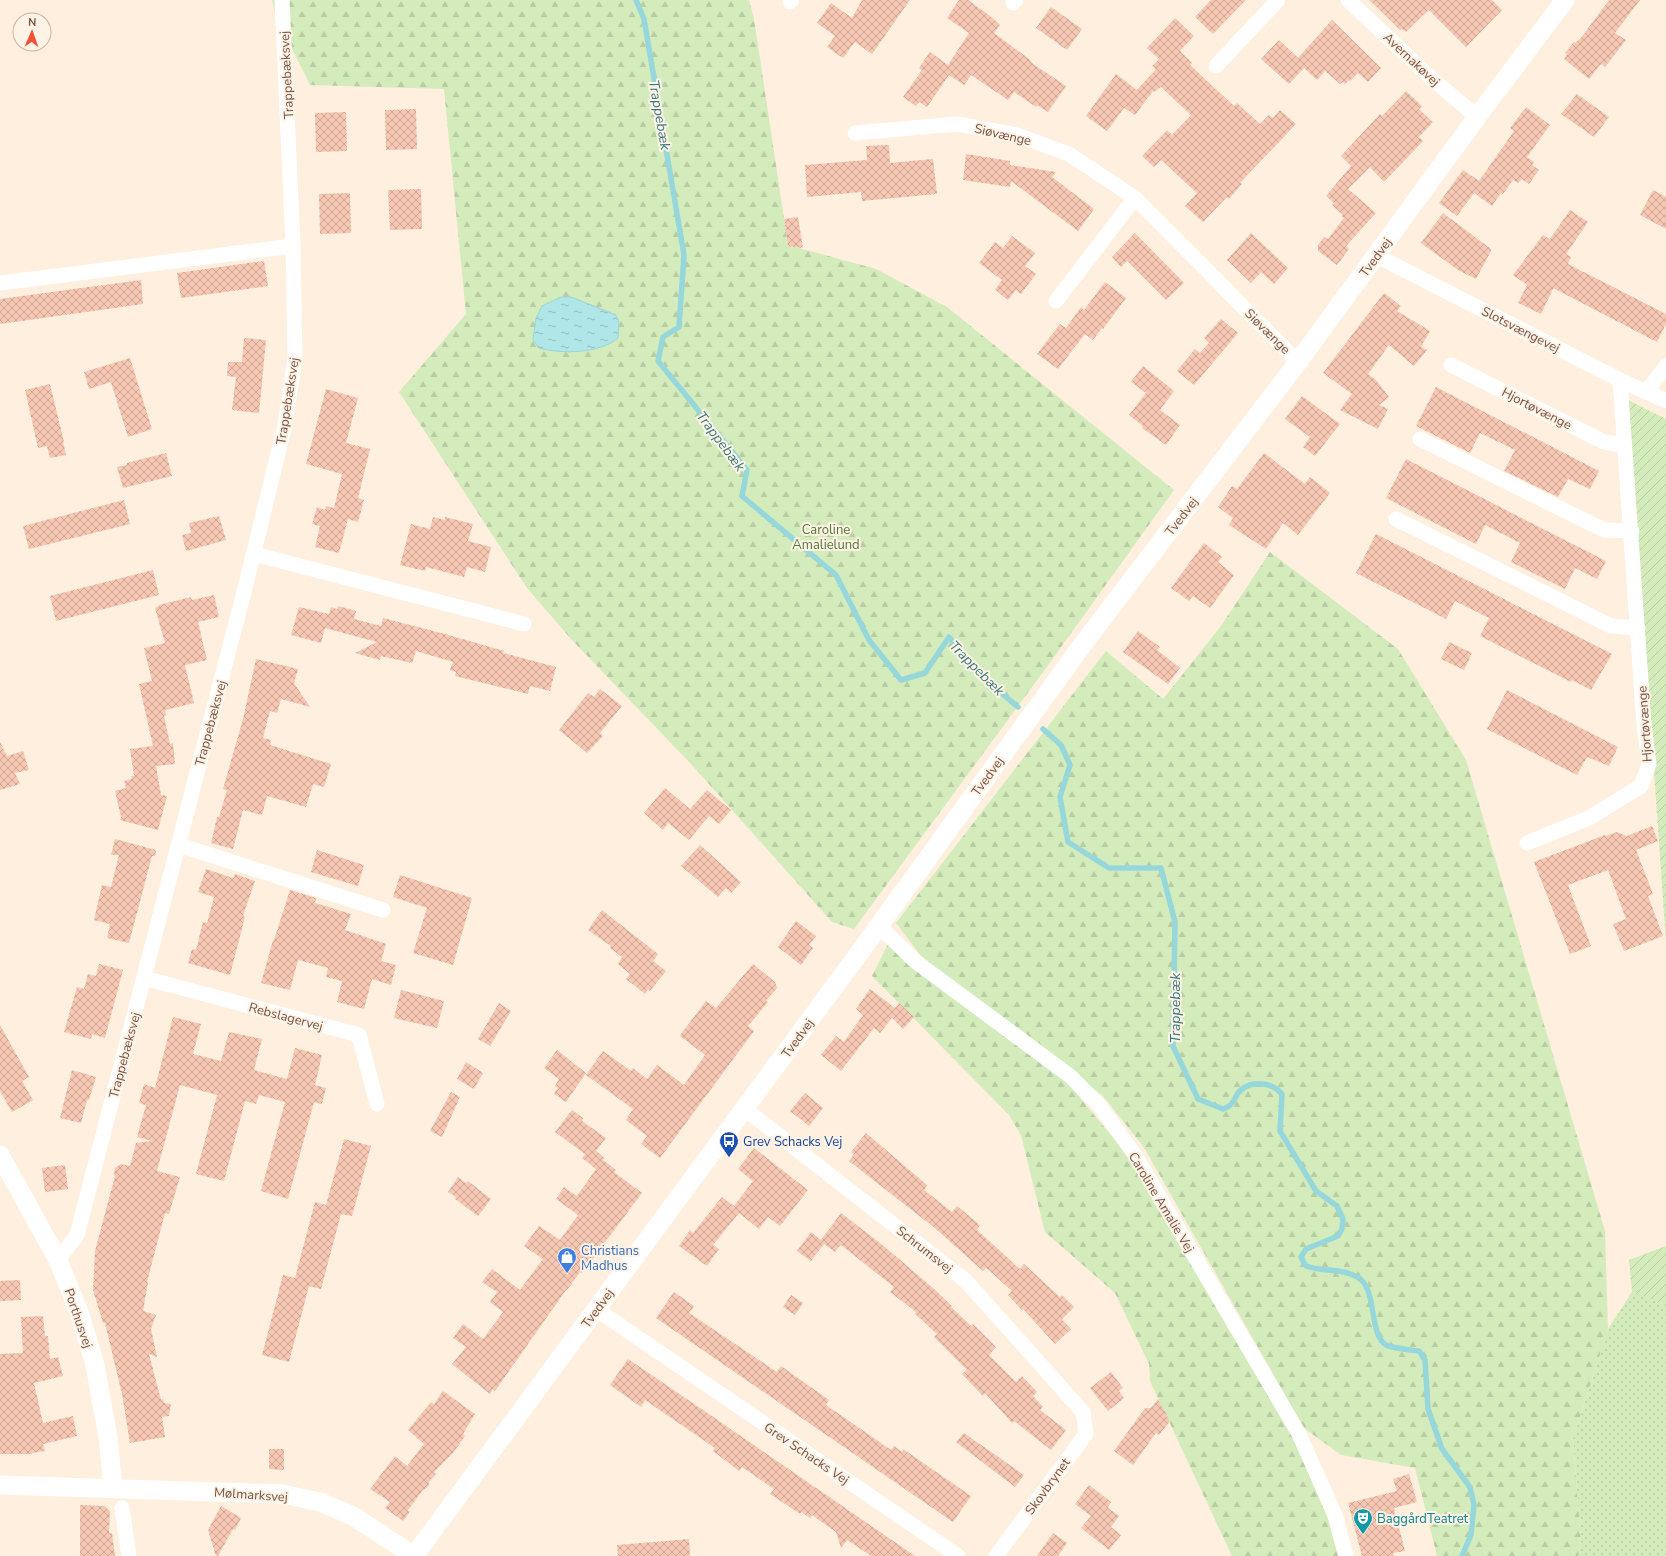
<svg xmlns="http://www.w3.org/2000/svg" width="1666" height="1556" font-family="'Nunito Sans',sans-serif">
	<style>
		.grass { fill: url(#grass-dots) }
		.forest { fill: url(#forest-firs) }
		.garden { fill: url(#garden-furrows) }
		.water { fill: url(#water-ripples); stroke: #96d7db }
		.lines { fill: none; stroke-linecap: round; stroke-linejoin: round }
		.stream { stroke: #96d7db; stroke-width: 5.5 }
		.building { fill: url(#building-cross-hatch) }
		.minor { stroke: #fff; stroke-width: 15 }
		.tertiary { stroke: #fff; stroke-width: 19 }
		.labels { text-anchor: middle; stroke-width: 4; stroke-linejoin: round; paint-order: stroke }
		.street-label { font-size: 13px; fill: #765144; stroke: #fff3e6 }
		.park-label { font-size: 13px; fill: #517739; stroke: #fff3e6 }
		.transit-label { font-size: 13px; fill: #164399; stroke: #fff3e6; text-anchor: start }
		.shop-label { font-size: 13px; fill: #366cbe; stroke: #fff3e6; text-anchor: start }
		.culture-label { font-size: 13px; fill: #0d838f; stroke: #fff3e6; text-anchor: start }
		.water-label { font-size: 14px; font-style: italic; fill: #37787d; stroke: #fff3e6 }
	</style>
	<defs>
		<pattern id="grass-dots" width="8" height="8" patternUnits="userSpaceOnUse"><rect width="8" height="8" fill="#d4ecbc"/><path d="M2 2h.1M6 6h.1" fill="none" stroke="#b9cca3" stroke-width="1.8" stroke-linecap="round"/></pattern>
		<pattern id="forest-firs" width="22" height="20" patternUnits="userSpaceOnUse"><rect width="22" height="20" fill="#d4ecbc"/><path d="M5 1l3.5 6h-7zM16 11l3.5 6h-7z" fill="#b9cca3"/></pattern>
		<pattern id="garden-furrows" width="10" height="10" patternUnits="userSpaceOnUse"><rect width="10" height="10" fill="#d4ecbc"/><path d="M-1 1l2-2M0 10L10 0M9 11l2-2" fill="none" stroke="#b9cca3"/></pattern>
		<pattern id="water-ripples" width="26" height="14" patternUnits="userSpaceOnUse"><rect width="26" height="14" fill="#b1e6e9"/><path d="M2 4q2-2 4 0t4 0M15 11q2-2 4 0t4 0" fill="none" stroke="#95bdbe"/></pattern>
		<pattern id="building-cross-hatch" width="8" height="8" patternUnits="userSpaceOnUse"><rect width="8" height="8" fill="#f6c8b3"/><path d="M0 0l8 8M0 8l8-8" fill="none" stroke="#cca593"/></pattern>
	</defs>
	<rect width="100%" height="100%" fill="#feefde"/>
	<path class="grass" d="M1632,1292L1666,1305V1556H1578L1581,1541L1573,1439L1608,1329Z"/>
	<path class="forest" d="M272,0H749L754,19L788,245L876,269L947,307L1174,490L1049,664L854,929L832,922L691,764L571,639L527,588L399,392L466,314L444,89L310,85L276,16Z
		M1270,552L1398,649L1466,760L1605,1231L1608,1329L1573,1439L1581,1542L1578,1556H1437L1415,1468L1341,1455L1304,1428L1143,1146L1103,1096L922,957L896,923L1106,651L1163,699L1221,626Z
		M889,942L1066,1081L1129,1157L1293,1437L1328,1519L1338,1556H1232L1150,1381L1149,1364L1115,1293L1045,1232L1021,1135L1009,1115L872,976Z"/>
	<path class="garden" d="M1628,400L1666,419V943Z
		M1666,1246V1305L1632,1292L1629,1260Z"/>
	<path class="water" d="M561,297H571L616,315L619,322L618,338C599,354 561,354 539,348L533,340L536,318L542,306Z"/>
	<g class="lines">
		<path class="stream" d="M636,0L644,19L684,255L679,327L663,337L658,361L747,470L742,496L836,575L869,640L901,680L925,673L949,637L986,680L1018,707
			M1043,729L1061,745L1070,765L1060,797L1068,842L1109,868H1161L1175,922L1173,1046L1198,1099L1223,1109C1236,1105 1233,1096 1242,1089C1254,1080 1273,1083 1282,1094L1280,1131L1316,1191L1337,1206L1343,1219L1342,1229L1338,1236L1306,1249L1301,1257L1306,1266C1322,1272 1344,1268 1359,1278C1377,1290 1369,1335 1386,1345C1392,1348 1411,1350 1419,1351L1425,1360L1428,1409L1442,1449L1470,1487L1474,1505L1471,1535L1462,1556"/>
	</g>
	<path class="building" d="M862,0H910L872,54L855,42L843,58L827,47L835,36L817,23L831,3L852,18Z
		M959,0H968L993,18L1000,25L994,33L1029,59L1033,64L1066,86L1048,112L1037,105L1036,107L1014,92L1008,100L971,75L964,85L949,75L927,107L919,102L916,106L903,97L922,70L919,68L930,52L948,65L969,33L947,18Z
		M1211,0H1246L1213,34L1195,17Z
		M1369,0H1492L1502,10L1466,47L1429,10L1406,32L1402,29L1400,30Z
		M1609,0H1640L1615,33L1626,40L1605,67L1601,64L1589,79L1564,59L1567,54L1565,53L1574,42L1575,43L1580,39Z
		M1051,7L1082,29L1067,50L1036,28Z
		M1175,18L1194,36L1180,51L1192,63L1190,65L1234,106L1237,103L1260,124L1269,115L1273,118L1280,110L1296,124L1240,183L1242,184L1229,199L1227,197L1203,222L1185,206L1197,193L1161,160L1154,167L1142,156L1167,130L1172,135L1191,115L1161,87L1154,92L1153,91L1135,115L1124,108L1107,131L1086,116L1116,74L1137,90L1156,69L1152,66L1159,59L1147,48Z
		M1332,20L1381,68L1368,82L1358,73L1350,81L1349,80L1345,84L1343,82L1340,84L1325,71L1317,80L1304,68L1289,84L1261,59L1279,40L1298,58Z
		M1406,91L1422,106L1419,109L1433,122L1419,137L1423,141L1384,182L1370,167L1348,189L1376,213L1346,246L1349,249L1337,265L1318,251V245L1324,237L1328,239L1344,218L1341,216L1343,215L1332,205L1339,198L1334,203L1326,196L1351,166L1341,156L1380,114L1382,116Z
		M1577,94L1609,117L1594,137L1561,114Z
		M1526,107L1550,125L1527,157L1534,162L1532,165L1539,170L1529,184L1522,179L1518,183L1513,180L1503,194L1501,193L1492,206L1474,193L1457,216L1439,203L1463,170L1479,181L1514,131L1510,128Z
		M416,109L417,149L386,150L385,110Z
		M346,112L347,151L316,152L315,113Z
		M889,145L890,163L933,159L937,194L862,201L861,192L807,197L805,165L867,160L866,146Z
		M966,154L1010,161V165L1056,172L1052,177L1094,209L1078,231L1011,181L1010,187L963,180Z
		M421,189L422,229L390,230L388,190Z
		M1653,190L1666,197V229L1640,215Z
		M350,193L351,233L320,234L319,194Z
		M1570,210L1588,222L1566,254L1571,257L1568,264L1666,314V324L1657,342L1555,289H1553L1541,314L1518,303L1527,285L1513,275L1543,235L1550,239Z
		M1443,213L1491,249V251L1476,279L1458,270L1421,243Z
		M798,217L803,248L788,246L784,219Z
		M1135,233L1184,283L1166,300L1127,261L1121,267L1112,257Z
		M1251,233L1288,268L1274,284L1261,272L1251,283L1227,260Z
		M1012,236L1035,253L1025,266L1036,274L1021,294L1016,290L1008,300L995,290L1002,280L979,263L995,242L1003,248Z
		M264,261L268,286L181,298L177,273Z
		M141,280L143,304L0,324V299Z
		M1105,282L1126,298L1103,329L1102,328L1093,340L1085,334L1058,369L1037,354L1060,324L1066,328L1081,307L1084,310Z
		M1384,293L1401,306L1397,311L1430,331L1421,347L1427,350L1414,366L1389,345L1368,374L1376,380L1389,397L1379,405L1388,409L1378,429L1340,410L1352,394L1323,373Z
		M1221,319L1238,333L1194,385L1177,371L1195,349L1200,353L1209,343L1204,338Z
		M244,338L266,340L259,413L232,410L236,377L227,376L228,362H242Z
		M130,358L152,429L128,437L111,382L89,389L84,372Z
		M1143,366L1174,391L1160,410L1180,425L1166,445L1142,428L1143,426L1129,415L1146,393L1131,382Z
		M50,384L64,442H63L66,455L50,458L47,446L38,448L25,390Z
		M1436,387L1599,471L1590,489L1568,479L1558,497L1504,471L1515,450L1480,433L1470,453L1416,426Z
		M326,389L358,398L346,443L370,449L358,498L364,500L358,522L348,519L339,553L315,547L320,526L312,524L317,507L325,510L326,506L334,508L342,474L306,464Z
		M1302,396L1340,424L1315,456L1303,447L1310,437L1285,419Z
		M166,453L172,476L123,488L117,467L127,465V463Z
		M1264,453L1305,484L1310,477L1330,493L1298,535L1283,523L1266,549L1229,525L1233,518L1218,507L1232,486L1237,489Z
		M1406,459L1606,561L1597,579L1575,568L1565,589L1511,562L1520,543L1485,525L1476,544L1386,498Z
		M124,500L130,524L29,549L23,526Z
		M219,516L226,540L186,551L182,535L191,533L189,523Z
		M433,517L445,520V517L473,524L468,541L491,547L485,572L467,567L464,577L426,567L425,571L400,565L411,524L430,529Z
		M1376,534L1612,654L1591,690L1572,680L1571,682L1480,636L1489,618L1455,601L1446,619L1356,573Z
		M1204,543L1222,557L1218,562L1234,575L1210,608L1193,596L1189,601L1171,588Z
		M153,570L159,595L56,621L50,596Z
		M214,595L219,617L198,622L207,660L185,665L194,703L165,710L166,715L164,716L170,744L173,743L175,764L156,766L161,795L167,796L158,830L120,820L121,817L115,791L126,788L124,781L132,779L131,776H134L130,749L153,746L139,684L152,681L144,648L165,643L155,608L159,606V605L191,597L192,600Z
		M338,606L356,611L354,619L381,626L383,618L445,634L504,651L503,653L556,667L550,691L530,686L528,694L455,676L456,672L450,670L453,662L416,651L412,663L381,656L380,660L355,653L377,642L325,628L321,643L291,635L299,607L329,614L331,607L337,609Z
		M1138,631L1160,647L1157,650L1180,668L1168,684L1123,652Z
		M1449,642L1472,653L1464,670L1441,659Z
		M256,659L298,669L294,683L310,707L281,699L277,713L270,711L263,738L271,740L270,745L331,764L324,787L313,784L306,807L267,796L262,815L243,810L233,849L211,843L217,817H219L227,790L223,789L243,719Z
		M600,689L622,706L600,733L603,736L587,753L559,730L588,693L594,697Z
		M1507,690L1618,747L1609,766L1587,757L1577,775L1487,729Z
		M0,742L7,756L23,751L29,770L15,773L20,784L0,790Z
		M665,788L690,809L707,790L731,810L719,824L709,816L689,840L668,823L663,830L644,813Z
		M1652,826L1658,841L1636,850L1653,894L1648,896L1663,936L1624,951L1613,924L1626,919L1608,870L1568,885L1591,946L1570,954L1534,862L1605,835L1606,836L1617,832L1627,836Z
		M115,839L156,850L155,856H152L129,943L107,938L110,924L94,920L102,885L111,887L119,855H111Z
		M700,845L741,882L731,893L726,888L718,897L681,866Z
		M317,850L364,865L358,886L311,872Z
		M206,869L233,878L235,874L255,881L243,916L245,917L230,975L188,963L192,949L196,950L203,922L207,923L214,897L198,892Z
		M400,875L472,898L453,965L413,953L427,908L393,897Z
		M290,890L316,898L315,903L351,914L345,930L386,944L381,961L396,965L391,985L372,979L364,1009L337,1002L342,981L326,977L328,968L298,960L290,990L261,983L273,940H274Z
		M602,910L658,954L653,961L666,971L650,991L648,989L645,994L626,979L630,974L618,964L622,957L610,948L611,946L588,930Z
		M796,921L816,936L809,945L813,948L801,965L778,947Z
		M99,964L123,970L105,1038L92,1034L91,1039L64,1032L77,987L84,989L88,974L96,976Z
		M753,964L775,982L777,988L766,1001L768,1002L748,1026L754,1031L660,1158L641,1144L647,1136L626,1120L633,1109L586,1075L603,1051L631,1071L633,1068L647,1079L657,1065L684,1085L705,1055L680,1036L681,1034L706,1001L716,1008Z
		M870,989L895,1008L899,1003L914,1017L903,1029L892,1018L880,1033L874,1028L841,1071L821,1055L836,1036L844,1042L863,1015L856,1009Z
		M401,990L444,1001L437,1028L394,1018Z
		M499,1003L511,1011L490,1046L478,1039Z
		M173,1017L201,1024L193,1054L221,1061L229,1032L262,1039L254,1070L287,1079L295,1048L322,1055L315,1085L326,1088L322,1104L314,1102L288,1199L261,1191L285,1102L259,1095L256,1104L245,1101L224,1181L196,1174L217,1095L180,1085L157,1171L180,1177L169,1214L165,1213L147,1282H148L143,1311L156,1315L151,1329L157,1357L149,1354L161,1400L163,1399L164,1403L171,1404L169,1416L162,1417L165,1437L130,1443L122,1394L105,1323H103L93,1290L95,1251L115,1176L114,1174L115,1168L121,1164L130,1166L136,1143L152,1141L137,1137L146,1105L139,1103L144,1084L155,1088Z
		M0,1025L29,1077L22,1081L33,1100L12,1112L0,1091Z
		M557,1050L586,1073L566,1102L554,1094L558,1088L555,1086L559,1079L544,1068Z
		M466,1062L483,1073L474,1089L457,1079Z
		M72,1070L96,1077L89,1100H87L81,1123L60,1118Z
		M451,1092L460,1097L442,1137L430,1131Z
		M805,1093L823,1108L809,1126L790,1111Z
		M572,1110L583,1118L582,1121L606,1138L596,1151L605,1158L603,1160L616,1170L614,1172L642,1193L582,1273L580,1272L567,1290H566L495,1391L493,1389L490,1394L452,1364L466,1347L453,1338L463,1324L483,1339L503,1312L490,1302L497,1292L482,1282L492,1269L520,1290L543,1259L524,1246L539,1226L560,1240L578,1215L556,1199L564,1187L577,1196L596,1169L582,1158L585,1154L555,1132Z
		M866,1133L927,1185L924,1190L952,1212L957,1206L980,1225L977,1230L1020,1269L1024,1264L1060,1297L1062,1295L1074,1307L1062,1319L1071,1329L1055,1344L1023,1309L1022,1310L1008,1295L1012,1291L991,1272L986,1268L983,1271L936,1229L849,1161L854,1154L851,1152Z
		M344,1139L371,1146L352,1216L341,1214L321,1289L309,1286L289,1362L262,1355L283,1275L295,1278L315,1202L326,1205Z
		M754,1148L808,1190L780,1226L768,1217L759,1229L739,1213L713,1245L719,1249L707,1266L679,1246L690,1230L693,1233L722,1197L734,1206L753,1181L738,1169Z
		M65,1165L68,1189L45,1192L42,1168Z
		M458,1177L466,1183L468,1181L491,1199L478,1216L455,1199L456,1197L448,1192Z
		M841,1213L885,1247L934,1289L952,1306L951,1307L971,1326L973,1324L996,1347L989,1355L1016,1382L1022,1376L1037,1392L1033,1396L1043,1407L1040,1410L1066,1430L1051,1450L1014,1421L1012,1423L985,1393L983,1396L962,1374L967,1370L934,1337L937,1334L915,1314L916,1312L890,1292L894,1287L841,1245L835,1252L824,1244L811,1261L797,1251L811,1232L821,1240Z
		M20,1280L21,1300L0,1301V1281Z
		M674,1292L694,1306L689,1313L777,1372L781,1366L829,1400L826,1405L891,1450L894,1446L902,1452L903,1449L971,1496L953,1522L656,1318Z
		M791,1295L803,1303L795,1315L783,1307Z
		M43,1316L45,1336H48L50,1359L58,1357L63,1376L34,1383L43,1423L73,1416L77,1436L43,1444L45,1451L32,1453V1454H0V1354L23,1353L21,1317Z
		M628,1359L703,1410L915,1556H871L847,1540L841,1548L836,1532L812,1515L810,1518L801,1512L800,1514L770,1494L774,1489L742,1467L739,1471L713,1451L715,1448L645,1400L641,1407L610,1385Z
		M1111,1372L1123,1388L1119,1391L1124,1398L1108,1411L1090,1388Z
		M443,1391L475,1414L463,1434L465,1436L453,1453L434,1472L436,1474L429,1482L428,1487L423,1490L408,1510L409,1513L403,1521L385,1508L390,1502L370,1489L395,1456L407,1466L424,1444L408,1430L431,1402L434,1404Z
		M1158,1399L1170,1421L1159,1435L1156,1433L1133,1465L1114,1451L1145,1408H1151Z
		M964,1433L1024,1475L1015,1487L956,1442Z
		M269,1449H284V1470L269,1469Z
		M1409,1474L1417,1502L1394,1508L1405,1551L1393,1553L1394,1556H1362L1348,1503L1397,1491L1393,1479Z
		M1089,1485L1111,1502L1108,1508L1119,1516L1111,1527L1121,1535L1109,1550L1081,1528L1091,1516L1075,1504Z
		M80,1505L105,1506L110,1511L109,1533H112L115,1556H80Z
		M221,1506L241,1518L235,1530L233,1529L218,1556H216L208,1530Z
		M1053,1533L1067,1543L1058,1556H1037Z
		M689,1539L690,1556H618L617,1545Z"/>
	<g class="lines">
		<path class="minor" d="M1348,0L1430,77L1477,117
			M790,2L792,0
			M1013,3L1016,0
			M1216,66L1278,0
			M855,133L957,124L1017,135L1069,154L1135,198L1298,362
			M1377,256L1620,380L1666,401
			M0,283L293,246
			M1056,301L1135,198
			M1451,365L1604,442L1624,445
			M1647,391L1666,366
			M1420,439L1604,530L1632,531
			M1396,519L1611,626L1638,628
			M254,554L524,624
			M1527,843L1589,818L1641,786L1649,764L1644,725L1620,380
			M179,845L383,910
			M879,926L915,961L1070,1076L1100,1106L1135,1155L1299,1434L1335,1515L1346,1556
			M144,978L359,1035L377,1104
			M745,1109L966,1281L1083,1412L1086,1434L996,1556
			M58,1260L77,1235L246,584L285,425L295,358L293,246L282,0
			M596,1309L958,1556
			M122,1508L129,1556"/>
		<path class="tertiary" d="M0,1155L58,1260L79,1312L95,1365L108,1437L113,1488
			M0,1485L282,1494L320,1502L353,1516L414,1556
			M414,1556L857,956L1083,644L1298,362L1477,117L1565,0"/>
	</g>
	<defs>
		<symbol id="bus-pin" viewBox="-11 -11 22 30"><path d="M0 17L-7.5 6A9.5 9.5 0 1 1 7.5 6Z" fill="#1a4fb4" stroke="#fff3e6"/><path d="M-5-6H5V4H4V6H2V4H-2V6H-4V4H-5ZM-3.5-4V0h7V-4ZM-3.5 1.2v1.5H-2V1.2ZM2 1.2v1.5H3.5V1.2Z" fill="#fff"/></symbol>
		<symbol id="shop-pin" viewBox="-11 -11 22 30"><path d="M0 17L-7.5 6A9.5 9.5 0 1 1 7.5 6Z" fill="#3f7fe0" stroke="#fff3e6"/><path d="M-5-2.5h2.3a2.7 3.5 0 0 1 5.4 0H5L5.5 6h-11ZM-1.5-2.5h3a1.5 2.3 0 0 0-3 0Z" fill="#fff"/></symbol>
		<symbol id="theatre-pin" viewBox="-11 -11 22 30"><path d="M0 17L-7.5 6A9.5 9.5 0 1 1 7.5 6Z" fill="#0f9aa8" stroke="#fff3e6"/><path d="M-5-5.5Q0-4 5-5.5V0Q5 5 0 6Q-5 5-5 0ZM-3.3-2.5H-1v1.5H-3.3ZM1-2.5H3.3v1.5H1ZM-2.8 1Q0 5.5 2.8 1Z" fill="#fff"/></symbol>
	</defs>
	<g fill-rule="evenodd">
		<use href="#bus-pin" x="718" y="1130" width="22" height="30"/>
		<use href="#shop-pin" x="556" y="1246" width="22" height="30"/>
		<use href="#theatre-pin" x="1352" y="1507" width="22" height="30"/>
	</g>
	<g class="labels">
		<g class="street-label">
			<text transform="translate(1412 59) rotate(43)" y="5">Avernakøvej</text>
			<text transform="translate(286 75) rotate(-93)" y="5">Trappebæksvej</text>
			<text transform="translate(1003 134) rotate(13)" y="5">Siøvænge</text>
			<text transform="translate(1375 257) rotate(-54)" y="5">Tvedvej</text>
			<text transform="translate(1521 329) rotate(27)" y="5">Slotsvængevej</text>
			<text transform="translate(1268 331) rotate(45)" y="5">Siøvænge</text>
			<text transform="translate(287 401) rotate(-81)" y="5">Trappebæksvej</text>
			<text transform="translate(1537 408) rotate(27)" y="5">Hjortøvænge</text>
			<text transform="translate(1181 516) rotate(-53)" y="5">Tvedvej</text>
			<text transform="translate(210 723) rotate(-75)" y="5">Trappebæksvej</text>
			<text transform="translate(1644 724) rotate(-94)" y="5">Hjortøvænge</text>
			<text transform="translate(987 776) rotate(-54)" y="5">Tvedvej</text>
			<text transform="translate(286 1016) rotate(15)" y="5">Rebslagervej</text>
			<text transform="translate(797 1038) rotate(-54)" y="5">Tvedvej</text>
			<text transform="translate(124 1055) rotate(-75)" y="5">Trappebæksvej</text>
			<text transform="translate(1162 1202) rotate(59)" y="5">Caroline Amalie Vej</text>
			<text transform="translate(925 1249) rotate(38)" y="5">Schrumsvej</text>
			<text transform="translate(597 1308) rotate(-54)" y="5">Tvedvej</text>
			<text transform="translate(79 1318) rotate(71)" y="5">Porthusvej</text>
			<text transform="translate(807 1453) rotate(34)" y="5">Grev Schacks Vej</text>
			<text transform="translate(1047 1486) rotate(-54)" y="5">Skovbrynet</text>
			<text transform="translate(251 1494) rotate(4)" y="5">Mølmarksvej</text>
		</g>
		<g class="park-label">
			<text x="826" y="534">Caroline<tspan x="826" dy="15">Amalielund</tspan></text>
		</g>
		<g class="transit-label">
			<text x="743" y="1146">Grev Schacks Vej</text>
		</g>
		<g class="shop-label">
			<text x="581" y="1255">Christians<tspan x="581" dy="15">Madhus</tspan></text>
		</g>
		<g class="culture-label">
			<text x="1377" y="1523">BaggårdTeatret</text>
		</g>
		<g class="water-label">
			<text transform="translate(660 115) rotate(80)" y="5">Trappebæk</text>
			<text transform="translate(721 441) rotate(53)" y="5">Trappebæk</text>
			<text transform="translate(977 668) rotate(45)" y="5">Trappebæk</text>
			<text transform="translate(1175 1008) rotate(-90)" y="5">Trappebæk</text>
		</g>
	</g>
	<g transform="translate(32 32) rotate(2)"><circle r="19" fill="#fff3e6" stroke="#c8b2a5"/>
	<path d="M0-3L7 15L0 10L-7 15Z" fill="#f45037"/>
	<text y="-6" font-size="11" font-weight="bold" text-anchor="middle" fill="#765144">N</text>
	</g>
</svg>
